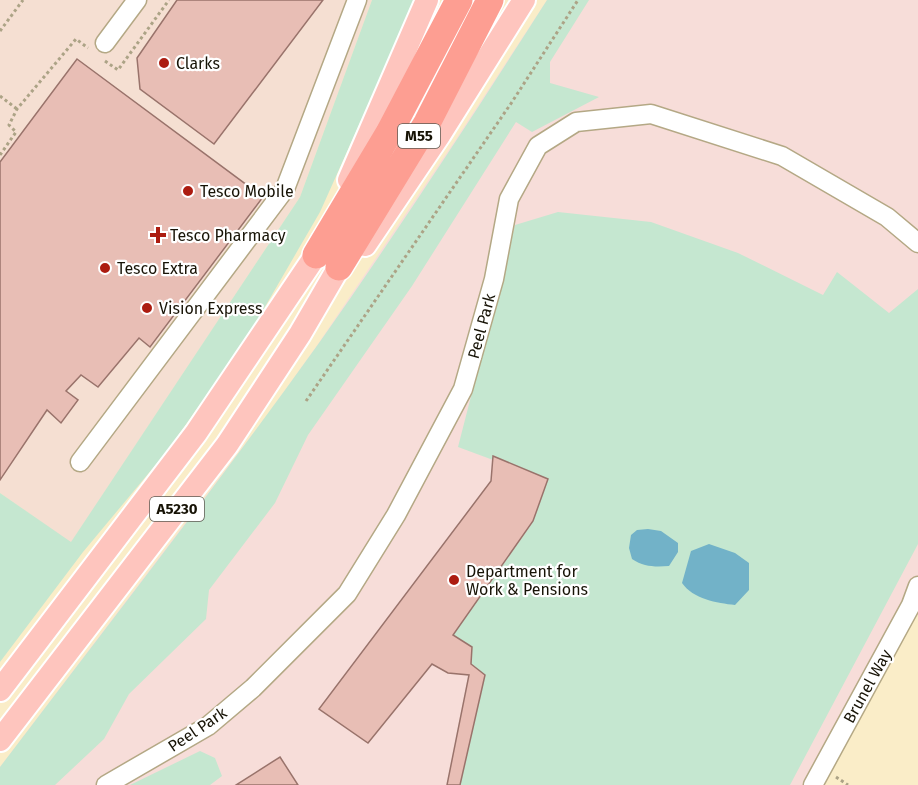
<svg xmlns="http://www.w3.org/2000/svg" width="918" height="785" font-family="'Fira Sans',sans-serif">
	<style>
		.commercial { fill: #f5dfd2 }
		.industrial { fill: #f7ddd9 }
		.green { fill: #c5e7d0 }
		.water { fill: #72b2c8 }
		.building { fill: #e8beb5; stroke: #99736b; stroke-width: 1.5 }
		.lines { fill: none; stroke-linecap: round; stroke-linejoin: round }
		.minor-casing { stroke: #b4a885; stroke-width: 21 }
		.major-casing { stroke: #fff; stroke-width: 26 }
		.highway-casing { stroke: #fff; stroke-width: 30 }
		.path { stroke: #aca386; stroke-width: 3; stroke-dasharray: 3 3; stroke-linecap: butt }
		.minor { stroke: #fff; stroke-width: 18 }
		.major { stroke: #fec5be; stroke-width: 22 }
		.highway { stroke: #fd9e92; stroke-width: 27 }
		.poi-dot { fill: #ac1c10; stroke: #fff; stroke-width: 2 }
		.labels { text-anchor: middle; stroke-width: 4.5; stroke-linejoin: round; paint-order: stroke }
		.shield { fill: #fff; stroke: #5d5a51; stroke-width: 1.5 }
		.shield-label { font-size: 15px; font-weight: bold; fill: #171306 }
		.poi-label { font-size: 16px; fill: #171306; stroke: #fff; text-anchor: start }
		.street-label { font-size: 16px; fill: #171306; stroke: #fff }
	</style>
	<rect width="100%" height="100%" fill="#faedc8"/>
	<path class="commercial" d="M0,0H372L300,197L71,543L0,493Z"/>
	<path class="industrial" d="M547,0H918V605L813,785H0V767L270,411L318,344L454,142Z"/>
	<path class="green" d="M372,0H415L320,212L248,336L168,450L83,552L0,662V493L71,542L300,197Z
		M547,0H589L550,62V83L599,97L532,132L516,122L412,286L308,435L275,503L209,590L206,619L129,694L104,739L55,785H0V767C107,626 216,487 319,343C398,231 473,116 547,0Z
		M558,212L651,222L738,253L823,295L837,272L889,313L918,289V544L790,785H460L485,675L471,664L472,647L453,635L531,525L547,480L458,447L515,225Z
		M200,751L215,758L222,776L210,785H130Z"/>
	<path class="water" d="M648,529L661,531L678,543V552L669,566C655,567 644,567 632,559L629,548L631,535L637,530Z
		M709,544L735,553L749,563V590L735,605C717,603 693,599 682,583L691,551Z"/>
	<path class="building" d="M177,0H323L214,144L140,89L137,58Z
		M77,59L263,197L150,347L139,338L98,387L81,375L66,391L78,400L61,423L47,410L0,480V162Z
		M493,456L548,479L533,521L453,635L472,647L471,664L485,675L460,785H447L469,675L448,673L432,664L368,743L319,709L491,481Z
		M280,757L298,785H236Z"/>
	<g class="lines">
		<defs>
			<path id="minor" d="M105,43L137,0
				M80,462L285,189L357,0
				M106,785L208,726L253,688L347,594L396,515L463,389L494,279L509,199L538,146L576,122L651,114L782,156L887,217L918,243
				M813,785L911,605L918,586"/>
			<path id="major" d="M349,180L427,0
				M365,245L440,134L524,0
				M0,690L196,433L316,255L322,241
				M0,740L227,445L300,334L339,267"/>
			<path id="highway" d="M316,255L389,133L459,0
				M339,267L427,123L490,0"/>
		</defs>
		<use href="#minor" class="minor-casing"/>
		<use href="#major" class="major-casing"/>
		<use href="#highway" class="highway-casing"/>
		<path class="path" d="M0,31L23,0
			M105,61L118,70L169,0
			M0,96L17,109
			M0,155L16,132L9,125L17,109L76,39L88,48
			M306,401L512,102L578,0
			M836,777L848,785"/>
		<use href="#minor" class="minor"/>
		<use href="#major" class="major"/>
		<use href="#highway" class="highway"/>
	</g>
	<g class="poi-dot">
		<circle cx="164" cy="63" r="6"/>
		<circle cx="188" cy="191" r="6"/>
		<path d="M155 226h6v6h6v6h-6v6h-6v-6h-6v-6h6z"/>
		<circle cx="105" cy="268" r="6"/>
		<circle cx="147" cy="308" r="6"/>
		<circle cx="454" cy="580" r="6"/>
	</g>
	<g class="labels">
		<g class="shield">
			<rect x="398" y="124" width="42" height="24" rx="4.5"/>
			<rect x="150" y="497" width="54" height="24" rx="4.5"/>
		</g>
		<g class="shield-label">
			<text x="419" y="141">M55</text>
			<text x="177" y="514">A5230</text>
		</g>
		<g class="poi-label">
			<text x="176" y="69">Clarks</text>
			<text x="200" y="197">Tesco Mobile</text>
			<text x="170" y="241">Tesco Pharmacy</text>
			<text x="117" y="274">Tesco Extra</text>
			<text x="159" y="314">Vision Express</text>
			<text x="466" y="577">Department for<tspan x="466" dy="18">Work &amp; Pensions</tspan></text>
		</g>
		<g class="street-label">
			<text transform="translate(481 326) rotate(-75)" y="6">Peel Park</text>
			<text transform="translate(867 686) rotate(-61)" y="6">Brunel Way</text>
			<text transform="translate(197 729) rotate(-34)" y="6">Peel Park</text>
		</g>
	</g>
</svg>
